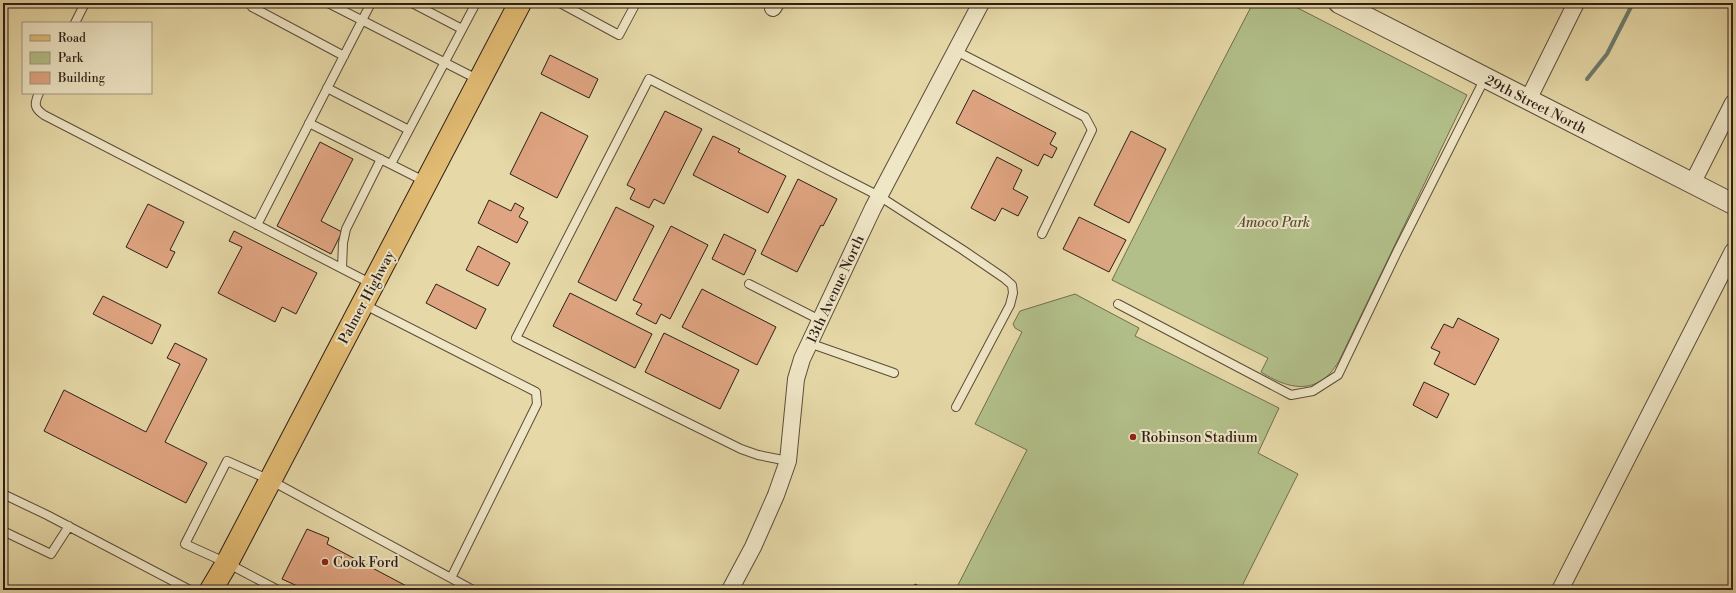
<svg xmlns="http://www.w3.org/2000/svg" width="1736" height="593" font-family="'Libre Bodoni',serif">
	<style>
		.green { fill: #b2bf89; stroke: #706e50 }
		.lines { fill: none; stroke-linecap: round; stroke-linejoin: round }
		.stream { stroke: #6c7c6e; stroke-width: 4 }
		.building { fill: #dfa481; stroke: #2d1e17 }
		.service-casing { stroke: #5b4c3b; stroke-width: 10 }
		.minor-casing { stroke: #5b4c3b; stroke-width: 18 }
		.tertiary-casing { stroke: #5b4c3b; stroke-width: 22 }
		.primary-casing { stroke: #2d1e17; stroke-width: 24 }
		.service { stroke: #efe6c6; stroke-width: 8 }
		.minor { stroke: #efe6c6; stroke-width: 16 }
		.tertiary { stroke: #efe6c6; stroke-width: 20 }
		.primary { stroke: #e3bc74; stroke-width: 22 }
		.poi-dot { fill: #8f2418; stroke: #efe6c6; stroke-width: 1.5 }
		.labels { text-anchor: middle; stroke-width: 4; stroke-linejoin: round; paint-order: stroke }
		.street-label { font-size: 14px; fill: #2d1e17; stroke: #efe6c6 }
		.park-label { font-size: 14px; font-style: italic; fill: #554e39; stroke: #efe6c6 }
		.poi-label { font-size: 14px; fill: #2d1e17; stroke: #efe6c6; text-anchor: start }
	</style>
	<rect width="100%" height="100%" fill="#e6d8a7"/>
	<filter id="stains"><feTurbulence type="fractalNoise" baseFrequency=".005" numOctaves="4"/><feColorMatrix values="0 0 0 0 .2 0 0 0 0 .09 0 0 0 0 .02 0 0 0 .5 -.17"/></filter>
	<radialGradient id="worn" r=".72"><stop offset=".6" stop-color="#630" stop-opacity="0"/><stop offset="1" stop-color="#630" stop-opacity=".3"/></radialGradient>
	<path class="green" d="M1253,3H1288L1467,95L1339,361C1334,369 1327,379 1317,383C1298,392 1277,382 1261,372L1268,358L1112,280L1196,113Z
		M1075,294L1139,328L1135,336L1279,408L1258,453L1298,474L1240,590H968L958,585L1027,450L975,424L1022,332L1015,328L1013,324L1020,311Z"/>
	<g class="lines">
		<path class="stream" d="M1587,79L1607,54L1633,3"/>
	</g>
	<path class="building" d="M550,55L598,79L589,98L541,74Z
		M973,90L1056,133L1050,144L1057,148L1052,158L1044,154L1038,166L956,123Z
		M665,111L702,129L664,204L654,199L649,208L630,199L635,189L627,185Z
		M541,112L588,136L557,198L510,174Z
		M1131,131L1166,149L1129,223L1094,205Z
		M713,136L740,149L738,152L786,176L768,213L693,175Z
		M320,142L353,159L321,221L342,232L331,254L277,226Z
		M997,157L1022,170L1013,189L1028,197L1018,216L1002,208L995,221L971,208Z
		M798,179L837,199L823,226L821,225L797,272L761,254Z
		M489,200L511,211L515,203L524,208L519,217L528,222L517,243L478,223Z
		M148,204L184,222L170,250L175,252L167,268L126,247Z
		M616,207L654,226L616,301L578,282Z
		M1079,217L1126,240L1109,272L1063,249Z
		M671,226L708,245L670,319L661,314L656,324L636,314L642,304L633,300Z
		M234,231L317,273L296,314L282,307L275,322L218,293L242,247L229,241Z
		M724,234L756,250L744,275L712,259Z
		M478,246L510,263L498,286L466,270Z
		M436,284L486,309L476,329L426,303Z
		M702,289L776,327L757,365L682,327Z
		M570,293L652,334L635,368L553,326Z
		M103,296L161,325L152,344L93,314Z
		M1458,318L1499,339L1475,385L1434,364L1440,352L1431,348L1444,324L1453,328Z
		M664,333L739,370L720,409L645,372Z
		M175,343L207,359L165,442L207,463L186,503L44,431L64,390L146,432L180,364L167,358Z
		M1424,382L1449,394L1437,418L1413,405Z
		M307,529L329,538L327,544L414,590H306L282,579Z
		M915,584L927,590H912Z"/>
	<g class="lines">
		<defs>
			<path id="service" d="M254,3L252,7L344,56
				M328,3L479,80
				M412,3L462,29
				M560,3L619,35L636,3
				M75,23L85,3
				M956,51L1085,117L1092,130L1042,234
				M327,88L409,130
				M39,93C34,104 34,108 44,115L372,284
				M309,123L426,182
				M391,164L476,3
				M257,225L371,3
				M342,268L343,243L346,229L381,159
				M749,284L820,320
				M363,304L536,392L537,404L451,578
				M1118,304L1291,395L1313,391L1338,375L1398,250L1485,78
				M809,343L894,373
				M788,461L758,455L741,449L516,338L649,79L879,196L963,250L1004,278L1012,285L1013,293L1010,305L956,407
				M3,494L47,515L190,590
				M3,531L51,554L69,526
				M278,590L227,563L185,544L227,461L270,480L473,590"/>
			<path id="minor" d="M773,8L776,3
				M1528,100L1576,3
				M1692,184L1733,103
				M730,590L753,547L776,495L788,461L796,379L802,359L873,208L981,3
				M1560,590L1733,251"/>
			<path id="tertiary" d="M1339,3L1733,204"/>
			<path id="primary" d="M211,590L227,563L520,3"/>
		</defs>
		<use href="#service" class="service-casing"/>
		<use href="#minor" class="minor-casing"/>
		<use href="#tertiary" class="tertiary-casing"/>
		<use href="#primary" class="primary-casing"/>
		<use href="#service" class="service"/>
		<use href="#minor" class="minor"/>
		<use href="#tertiary" class="tertiary"/>
		<use href="#primary" class="primary"/>
	</g>
	<g class="poi-dot">
		<circle cx="1133" cy="437" r="4"/>
		<circle cx="325" cy="562" r="4"/>
	</g>
	<g class="labels">
		<g class="street-label">
			<text transform="translate(1536 104) rotate(27)" y="5">29th Street North</text>
			<text transform="translate(835 289) rotate(-65)" y="5">13th Avenue North</text>
			<text transform="translate(366 297) rotate(-62)" y="5">Palmer Highway</text>
		</g>
		<g class="park-label">
			<text x="1274" y="227">Amoco Park</text>
		</g>
		<g class="poi-label">
			<text x="1141" y="442">Robinson Stadium</text>
			<text x="333" y="567">Cook Ford</text>
		</g>
	</g>
	<rect width="1736" height="593" fill="none" stroke="#e6d8a7" stroke-width="16"/>
	<rect x="4" y="4" width="1728" height="585" fill="none" stroke="#2d1e17" stroke-width="2"/>
	<rect x="8" y="8" width="1720" height="577" fill="none" stroke="#2d1e17"/>
	<rect x="22" y="22" width="130" height="72" fill="#efe6c6" stroke="#a19680"/>
	<rect x="30" y="35" width="20" height="6" fill="#e3bc74" stroke="#a19680"/>
	<text x="58" y="42" font-size="12" fill="#2d1e17">Road</text>
	<rect x="30" y="52" width="20" height="12" fill="#b2bf89" stroke="#a19680"/>
	<text x="58" y="62" font-size="12" fill="#2d1e17">Park</text>
	<rect x="30" y="72" width="20" height="12" fill="#dfa481" stroke="#a19680"/>
	<text x="58" y="82" font-size="12" fill="#2d1e17">Building</text>
	<rect width="100%" height="100%" filter="url(#stains)"/>
	<rect width="100%" height="100%" fill="url(#worn)"/>
</svg>
